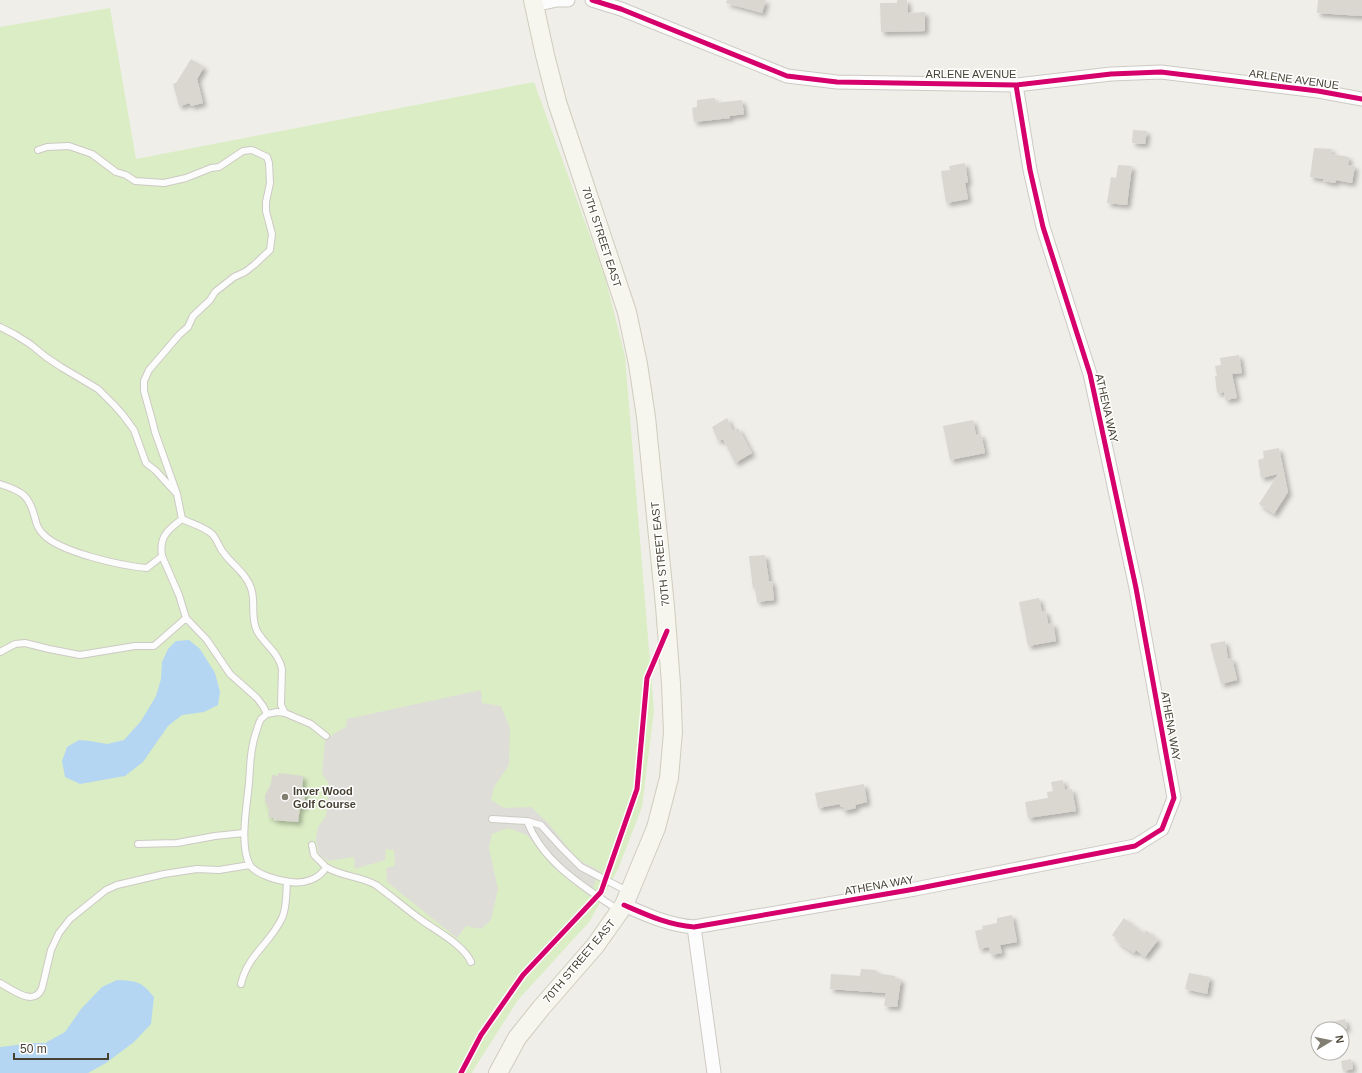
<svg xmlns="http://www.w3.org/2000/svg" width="1362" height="1073" font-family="Arial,sans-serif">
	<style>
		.green { fill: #dbedc5 }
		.parking { fill: #dfddd8 }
		.water { fill: #b4d6f3 }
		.building { fill: #dad7d1; filter: url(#shadow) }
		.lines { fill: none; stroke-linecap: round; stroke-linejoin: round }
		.lane-casing { stroke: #cdcac4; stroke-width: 8 }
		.street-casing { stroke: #cdcac4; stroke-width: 15 }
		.secondary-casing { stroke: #d0ccbe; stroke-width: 20 }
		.lane { stroke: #fdfcfc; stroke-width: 6 }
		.street { stroke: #fdfcfc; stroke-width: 13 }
		.secondary { stroke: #f6f5ee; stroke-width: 18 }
		.cycleway-casing { stroke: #fff; stroke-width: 8 }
		.cycleway { stroke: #d6006c; stroke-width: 5 }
		.poi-dot { fill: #827e72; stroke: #fff; stroke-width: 1.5 }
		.labels { text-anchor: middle; stroke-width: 3; stroke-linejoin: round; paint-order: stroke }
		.street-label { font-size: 11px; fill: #474133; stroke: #fff }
		.poi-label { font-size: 11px; font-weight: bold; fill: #474133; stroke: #fff; text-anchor: start }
	</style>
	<defs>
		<filter id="shadow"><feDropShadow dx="3.5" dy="3.5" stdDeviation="2" flood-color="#0004"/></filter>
	</defs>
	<rect width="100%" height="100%" fill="#f0eee8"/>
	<path class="green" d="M110,8L136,159L534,82L605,277L625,356L654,711L642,807L618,869L590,921L518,1000L474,1069L472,1073H0V27Z"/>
	<path class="parking" d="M481,690L482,703L501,706L510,728L509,765L494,787L491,800L504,808L531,807L549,824L577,859L600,871L589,896L553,867L527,835L508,828L492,834L489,848L498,889L491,920L481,929L466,926L457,938L387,882L386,868L395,866L394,850L386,849L385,860L355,869L354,857L328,861L319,854L316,839L318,827L326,816L329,784L322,773L325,741L335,733L346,727L347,719Z"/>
	<path class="water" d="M189,640L200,649L215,673L220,692L218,705L204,712L182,715L168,726L143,762L125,776L80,784L65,777L62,761L67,747L79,740L90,741L107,744L124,740L141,721L156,696L161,679L162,662L168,649L176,641Z
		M117,980C137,981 141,981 154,997L151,1024L134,1042L106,1063L88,1073H0V1047L33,1043H45L65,1032L81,1009L102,987Z"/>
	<path class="building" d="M727,0H766L762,13L726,3Z
		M897,0H907L908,13L925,12V31L881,32L880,3H897Z
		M1318,0H1362V16L1317,13Z
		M191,59L204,67L197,79L203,103L191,106L190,103L179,106L173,84L176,83Z
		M715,98V103L742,100L744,114L730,116V118L694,122L692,108L697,107V100Z
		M1133,130L1147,131L1145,144L1132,143Z
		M1314,148L1332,149L1331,154L1349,157L1348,165L1355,166L1352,183L1336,180L1335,183L1323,181L1324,179L1310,177Z
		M965,163L968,182L965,183L968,199L946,203L941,171L950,170L949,166Z
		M1118,165L1132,166L1127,205L1107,203L1111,177L1116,178Z
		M1239,355L1242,373L1232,374L1237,398L1225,400L1224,392L1217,393L1215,376H1217L1215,366L1221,365L1220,358Z
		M727,418L733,431L738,428L752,453L735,463L723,439L718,441L712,427Z
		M973,420L976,435L981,434L985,453L950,460L943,426Z
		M1279,448L1288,492L1274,514L1259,504L1278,474L1261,478L1258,460L1264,458L1263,451Z
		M765,555L769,581H772L774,600L757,602L755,588L753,589L749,556Z
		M1039,598L1042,612L1046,611L1048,624L1053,623L1056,641L1028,646L1019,602Z
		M1225,641L1228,659L1232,658L1237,680L1221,684L1210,644Z
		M278,773L303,776L302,790L305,792L304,807H300L298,822L273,820L274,818L268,817L269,808L265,802V795L271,784L272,775L278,776Z
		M1063,780L1065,790L1072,789L1076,811L1028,818L1025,802L1048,798L1047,792L1053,791L1051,782Z
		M864,784L867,802L855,805L856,808L843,811V807H840V804L818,808L815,793Z
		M1012,915L1017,942L1000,945L1002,953L991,955L989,947L979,949L975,931L983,929L982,926L997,923V918Z
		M1124,918L1144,933L1146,930L1158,940L1145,957L1136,950L1134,953L1117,942L1118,940L1112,935Z
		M861,969L876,970V973L895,976V978L901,979L897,1007L884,1006L886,993L830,989L831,974L860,976Z
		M1189,973L1210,977L1207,994L1185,989Z
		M1345,1019L1347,1029H1318L1317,1025Z
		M1351,1059L1353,1069L1343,1071L1341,1061Z"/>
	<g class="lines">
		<defs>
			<path id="lane" d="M38,150L47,147L69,146L92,154L116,172L126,175L135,181L164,183L186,178L211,168L219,167L243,151L252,150L267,157L269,163L270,183L266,202V211L272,234L270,250L254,265L245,272L234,277L215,292L210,300L193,316L188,327L179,335L149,370L144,381V391L152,420L155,432L177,494
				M0,327L14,334L30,344L46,357L61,367L98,389L114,405L123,415L134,430L146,463L156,471L177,494L182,519
				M0,484C22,491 29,495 35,518C36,523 39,530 43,534C59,552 122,566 147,568L162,556
				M0,652L15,644L25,643L49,649L80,655L135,646H154L186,618
				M267,714L277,712L285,713
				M492,819L527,821L541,825L561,847L581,867L629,892
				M527,821C543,863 583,886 618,910
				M138,844L177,843L215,836L244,833
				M312,845L314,855L326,867C320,879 304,884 291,882C280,881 256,875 250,865C239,847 247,804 249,783C250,770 250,756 253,744C254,737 257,730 259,723L261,719L267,714L263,706L257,698L230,674L207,640L186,618L179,595L162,556C159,536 168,530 182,519C192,524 203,526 212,534C217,539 219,547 223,552C232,565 246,573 251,588C256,602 250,617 257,631C265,645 279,653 282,669L281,705L285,713L311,724L326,736
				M326,867C342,877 361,876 376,885C391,896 405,908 420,919C435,930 464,945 471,962
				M0,983C12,989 34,1008 42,988L51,950L59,933L70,919L106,890L117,885L164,874L197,869L219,870L250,865
				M241,984C248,954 270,944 282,918C287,908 286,893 287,882"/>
			<path id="street" d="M592,0L621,9L787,76L837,82L1016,85L1111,74L1161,72L1318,91L1362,99
				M534,5L557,0H568
				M624,905C647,915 668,925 694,927L915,889L1135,846L1162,829L1174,798L1136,588L1090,374L1043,227L1030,170L1016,85
				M694,927L714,1073"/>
			<path id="secondary" d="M498,1073L517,1038L541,1008L595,946L624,905L656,828L669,778L673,732L671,684L665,606L646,417L638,364L627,312L557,102L545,55L533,0"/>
		</defs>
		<use href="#lane" class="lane-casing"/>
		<use href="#street" class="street-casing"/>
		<use href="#secondary" class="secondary-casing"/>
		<use href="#lane" class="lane"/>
		<use href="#street" class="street"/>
		<use href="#secondary" class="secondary"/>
		<defs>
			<path id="cycleway" d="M592,0L621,9L787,76L837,82L1016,85L1111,74L1161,72L1318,91L1362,99
				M624,905C647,915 668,925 694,927L915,889L1135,846L1162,829L1174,798L1136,588L1090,374L1043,227L1030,170L1016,85
				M461,1073L481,1035L523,975L601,892L637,789L647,678L667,631"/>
		</defs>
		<use href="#cycleway" class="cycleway-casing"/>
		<use href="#cycleway" class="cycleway"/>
	</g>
	<circle class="poi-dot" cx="285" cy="797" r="4"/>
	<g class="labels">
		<g class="street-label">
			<text x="971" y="78">ARLENE AVENUE</text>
			<text transform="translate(1294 79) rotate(8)" y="4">ARLENE AVENUE</text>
			<text transform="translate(602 237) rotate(72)" y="4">70TH STREET EAST</text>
			<text transform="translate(1107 408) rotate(77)" y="4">ATHENA WAY</text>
			<text transform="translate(660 554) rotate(-96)" y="4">70TH STREET EAST</text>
			<text transform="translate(1171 726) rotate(80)" y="4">ATHENA WAY</text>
			<text transform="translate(879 885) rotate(-10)" y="4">ATHENA WAY</text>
			<text transform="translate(579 961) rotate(-50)" y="4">70TH STREET EAST</text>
		</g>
		<g class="poi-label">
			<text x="293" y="795">Inver Wood<tspan x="293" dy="13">Golf Course</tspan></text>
		</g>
	</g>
	<g transform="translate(1330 1041) rotate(80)"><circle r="19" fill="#ffffff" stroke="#b5b3ad"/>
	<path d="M0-3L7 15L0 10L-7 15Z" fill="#827e72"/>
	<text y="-6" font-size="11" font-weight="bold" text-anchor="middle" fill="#474133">N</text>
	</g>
	<path d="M14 1053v6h94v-6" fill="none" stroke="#474133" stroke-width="2"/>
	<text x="20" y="1053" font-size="12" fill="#474133" stroke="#ffffff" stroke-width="3" paint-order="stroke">50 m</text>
</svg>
